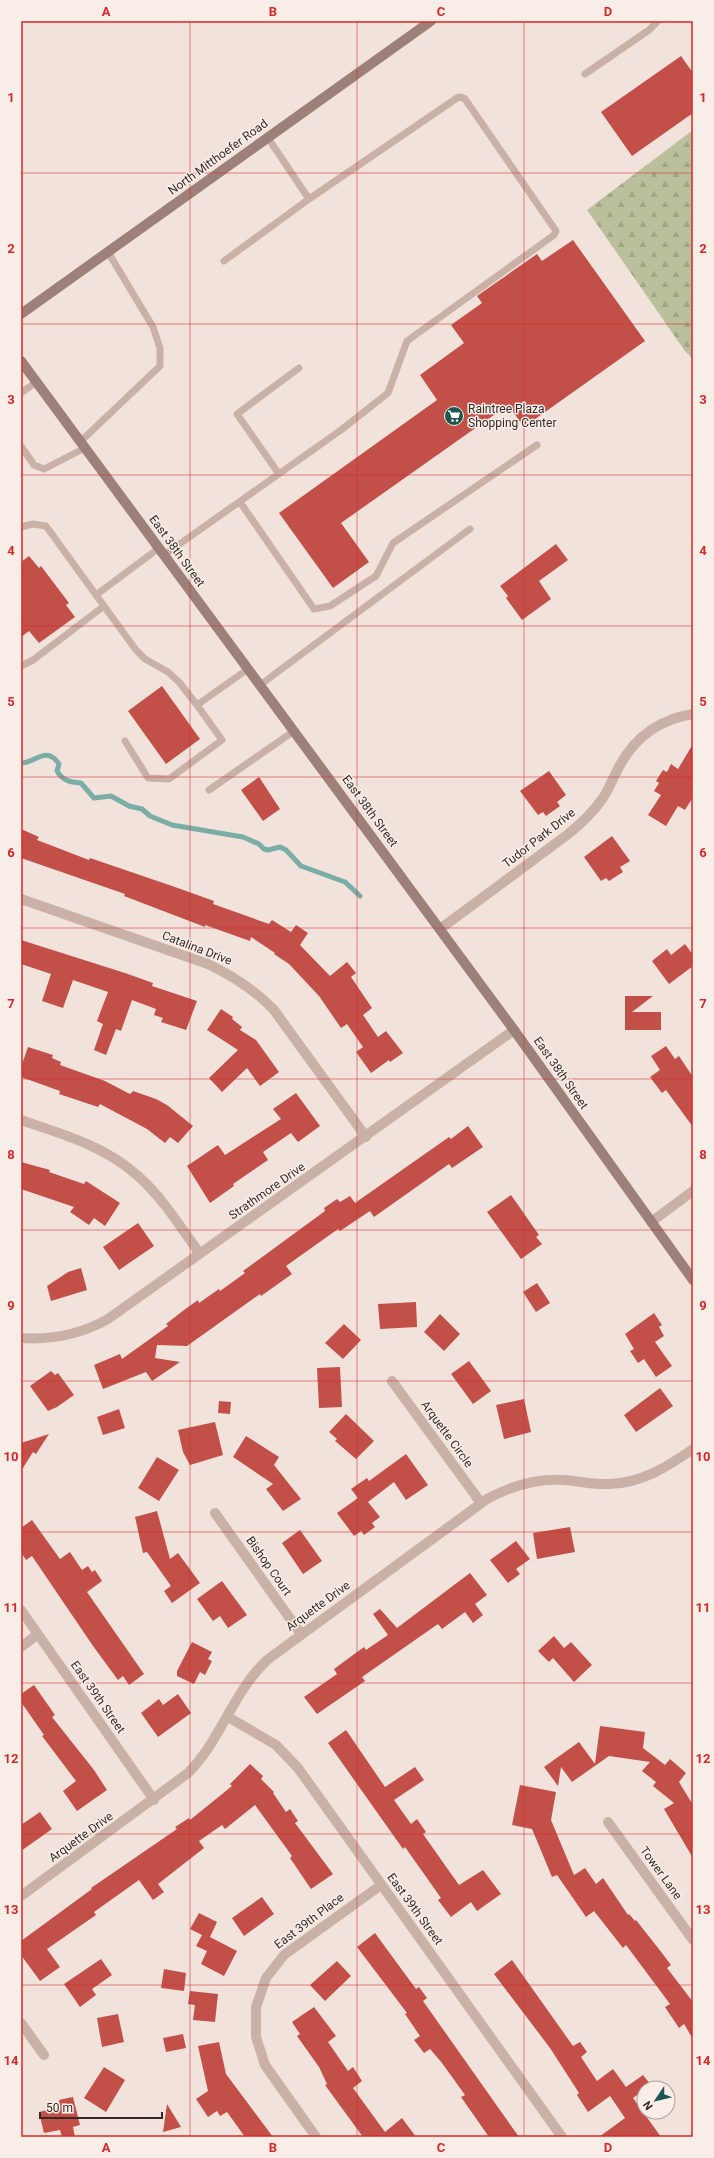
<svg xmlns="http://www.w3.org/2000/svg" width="714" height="2158" font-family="Roboto,sans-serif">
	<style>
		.forest { fill: url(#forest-firs) }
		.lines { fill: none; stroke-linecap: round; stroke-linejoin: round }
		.stream { stroke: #7bada7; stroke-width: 5 }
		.building { fill: #c35048 }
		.service { stroke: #c9b1a7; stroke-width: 7 }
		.minor { stroke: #c9b1a7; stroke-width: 10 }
		.secondary { stroke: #9c8079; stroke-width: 10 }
		.grid { fill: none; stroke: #d62828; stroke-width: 1; stroke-opacity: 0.55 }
		.labels { text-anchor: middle; stroke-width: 3; stroke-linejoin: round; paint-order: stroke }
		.street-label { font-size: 12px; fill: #362a28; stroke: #f9eee7 }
		.poi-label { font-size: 12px; fill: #362a28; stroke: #f9eee7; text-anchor: start }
		.neatline { fill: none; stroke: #d62828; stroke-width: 1.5 }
		.grid-label { font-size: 13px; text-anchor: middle; font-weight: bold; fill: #d62828 }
	</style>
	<defs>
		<pattern id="forest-firs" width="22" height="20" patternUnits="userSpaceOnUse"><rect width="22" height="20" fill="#bac09c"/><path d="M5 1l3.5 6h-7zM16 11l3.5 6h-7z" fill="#a0a586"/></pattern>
	</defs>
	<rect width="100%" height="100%" fill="#f1e3db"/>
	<path class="forest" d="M693,130V359L685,351L587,210Z"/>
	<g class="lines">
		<path class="stream" d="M21,763C36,763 46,745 59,764L57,771C63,781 70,782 81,783L94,798L111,796L129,806L142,809L150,816L172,825L243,837L259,844L264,849L268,850L280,847L286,850L301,866L345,882L360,896"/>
	</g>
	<path class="building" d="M681,56L693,73V113L632,156L601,112Z
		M573,240L645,341L524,427L508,405L341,523L369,562L333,588L279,513L437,400L420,375L464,343L451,325L482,303L477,296L537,254L542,261Z
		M556,544L568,560L539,581L551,599L522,620L506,598L508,596L500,586Z
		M29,556L39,568L41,566L69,603L66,605L75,617L39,643L29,631L21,637V562Z
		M162,686L200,739L166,764L128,711Z
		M693,744V797L685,810L678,806L666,826L648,815L661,795L654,791L659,783L656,781L663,770L667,772L671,764L678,769Z
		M549,771L566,795L557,802L560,806L546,816L543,812L538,815L520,791Z
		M259,777L280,809L263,821L241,790Z
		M21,829L39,837L37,840L89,860L90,858L175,887L214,901L213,904L269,924L272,920L291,932L296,925L308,933L300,945L330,976L347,962L356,973L351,977L372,1008L363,1015L378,1037L386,1031L403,1053L390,1062L389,1060L371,1073L356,1052L363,1047L347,1024L341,1028L319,996L289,964L274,954L275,953L251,937L250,941L205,925V927L124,896L125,894L21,858Z
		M612,836L630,861L620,867L623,872L609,881L606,878L601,881L584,857Z
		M21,940L125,973L153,983L152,986L197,1001L186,1030L161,1022L163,1018L154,1015L156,1009L132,1000L121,1031L116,1029L106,1055L94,1050L103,1024L97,1021L108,992L73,980L63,1008L42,1001L51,974L21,964Z
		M685,944L693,955V966L669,984L652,961L667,949L671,955Z
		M625,996H653L632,1012H661V1030H625Z
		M221,1009L233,1017L232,1019L242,1027L240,1030L256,1040L279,1072L260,1086L247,1068L222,1092L209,1078L238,1050L207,1030Z
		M666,1046L675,1059L679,1056L693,1077V1127L666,1090L662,1093L650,1077L660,1070L651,1056Z
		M28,1047L53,1055L52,1058L61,1062L60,1065L105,1081L130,1094L133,1091L156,1099L167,1105L193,1126L178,1143L170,1137L165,1143L147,1129L100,1104L98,1107L59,1094L60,1091L21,1077V1067Z
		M296,1093L320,1126L298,1142L291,1133L263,1152L268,1160L233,1184L234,1186L210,1203L187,1166L218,1145L225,1155L281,1119L273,1109Z
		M468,1126L483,1147L452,1168L449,1164L374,1217L370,1211L340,1231L338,1229L286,1266L292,1274L261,1296L260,1294L187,1346L157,1345L155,1358L180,1362L152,1381L146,1372L103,1389L94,1365L120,1354L122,1359L168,1326L166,1324L184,1310L198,1300L199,1303L219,1289L220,1291L245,1273L243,1271L325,1211L324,1208L337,1199L340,1202L350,1196L355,1203L449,1137L451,1139Z
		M21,1162L50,1170L49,1172L84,1184L86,1181L120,1203L105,1226L94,1218L89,1225L70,1212L74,1207L21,1189Z
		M511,1195L539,1235L536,1237L542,1244L521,1259L487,1212Z
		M138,1223L154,1246L119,1270L103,1247Z
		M81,1268L87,1290L51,1301L47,1286L68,1272Z
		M537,1283L550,1303L536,1312L523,1292Z
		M416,1302L417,1327L380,1329L378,1304Z
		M654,1313L662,1325L659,1327L664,1336L655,1342L672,1366L656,1377L644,1359L638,1363L630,1351L634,1349L625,1334Z
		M440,1314L460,1334L444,1351L424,1332Z
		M344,1324L361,1340L343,1359L325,1343Z
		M469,1361L491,1391L473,1404L451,1374Z
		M340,1367L342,1407L319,1408L317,1368Z
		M51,1371L55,1375L58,1373L74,1395L57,1407L48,1411L30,1386Z
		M660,1388L673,1406L636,1432L624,1415Z
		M524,1399L531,1432L504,1439L496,1405Z
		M219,1401L231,1402L230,1414L218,1413Z
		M119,1409L125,1428L103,1435L97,1417Z
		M346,1414L374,1441L356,1459L335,1441L337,1439L329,1432Z
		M215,1422L223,1455L190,1465L183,1452L178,1430Z
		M49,1434L36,1454L33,1452L21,1471V1443Z
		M246,1436L279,1457L274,1465L301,1499L283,1511L266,1489L273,1484L233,1457Z
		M406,1454L428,1485L406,1500L394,1482L368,1502L380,1517L372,1523L375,1527L364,1535L361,1531L354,1536L337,1513L358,1498L351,1489L367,1478L369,1481Z
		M157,1457L179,1470L159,1501L138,1488Z
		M157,1511L170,1559L178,1553L200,1583L172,1603L164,1591L171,1586L147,1552L143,1553L135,1517Z
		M32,1520L60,1559L70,1552L82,1570L88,1566L92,1572L95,1570L102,1581L87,1592L144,1674L129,1685L123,1676L118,1680L93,1646L32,1556L26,1560L21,1552V1528Z
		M570,1527L575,1552L537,1559L533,1533Z
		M300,1530L322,1561L303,1574L282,1543Z
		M516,1541L530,1559L516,1569L520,1574L508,1583L490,1560Z
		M470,1573L487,1595L475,1604L483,1615L473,1623L465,1612L442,1629L438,1624L362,1677L365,1681L317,1714L304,1697L337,1674L334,1669L364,1647L366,1650L388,1635L373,1614L380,1609L397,1628Z
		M222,1581L247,1615L228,1628L220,1616L213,1621L197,1599Z
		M554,1636L564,1648L571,1642L592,1665L574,1682L553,1658L549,1662L538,1651Z
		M192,1642L212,1652L208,1659L212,1661L205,1675L200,1672L194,1684L177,1676V1671Z
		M34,1685L55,1715L52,1717L94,1770L107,1790L77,1811L63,1791L76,1781L42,1736L44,1735L21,1702V1694Z
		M178,1694L191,1713L158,1737L141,1713L159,1699L163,1705Z
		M600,1726L645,1732L643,1748L665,1765L670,1759L686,1773L679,1782L693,1805V1858L664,1809L674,1803L653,1786L656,1782L642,1771L650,1762L609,1756L572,1782L561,1767L558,1786L544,1767L579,1742L595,1764Z
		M346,1730L385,1787L415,1767L424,1780L394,1800L411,1824L417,1819L426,1832L423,1834L459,1885L483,1870L501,1894L477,1911L471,1902L451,1917L438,1900L441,1898L405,1847L403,1849L328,1743Z
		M250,1764L263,1776L261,1779L274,1792L273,1793L286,1812L290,1809L298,1821L295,1823L333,1874L311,1889L290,1858L292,1856L255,1805L225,1829L222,1825L199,1841L204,1848L158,1884L164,1892L153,1900L139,1880L94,1912L96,1915L47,1949L60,1967L40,1981L21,1955V1941L92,1889L91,1888L177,1829L175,1827L189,1818L190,1820L232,1786L230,1784Z
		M520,1785L556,1792L551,1820L574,1875L585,1868L596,1884L603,1878L628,1915L629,1914L635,1921L636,1920L662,1953L671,1965L667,1968L693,2002V2039L684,2024L679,2028L665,2007L670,2004L626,1945L623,1948L594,1911L586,1917L557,1875L552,1877L532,1829L512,1825Z
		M40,1812L52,1829L21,1851V1825Z
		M262,1897L274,1914L244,1936L232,1918Z
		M199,1913L217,1922L210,1937L237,1951L224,1976L201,1964L207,1951L196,1946L202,1935L190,1929Z
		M375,1933L416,1989L419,1987L427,1998L423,2001L519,2137H489L461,2097L465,2095L442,2063L430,2049L424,2053L414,2040L420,2036L405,2014L407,2013L357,1947Z
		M101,1959L112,1975L92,1989L96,1995L80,2007L64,1984Z
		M512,1960L573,2046L580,2042L587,2052L581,2057L597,2081L613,2069L626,2087L643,2075L651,2085L633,2098L661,2137H599L625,2118L610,2096L588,2112L577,2095L579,2093L550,2048L494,1974Z
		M337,1961L351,1976L325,2001L310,1985Z
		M164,1969L186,1973L184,1991L161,1988Z
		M190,1991L218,1994L215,2022L193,2020L195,2005L188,2004Z
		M314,2007L336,2036L328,2042L348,2071L353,2067L362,2081L353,2088L385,2132L402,2118L416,2137H363L325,2085L327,2084L319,2067L297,2036L300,2034L292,2022Z
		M118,2014L124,2042L102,2047L97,2018Z
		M183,2034L186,2048L166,2052L163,2038Z
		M219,2042L226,2074L273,2137H245L227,2112L220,2116L217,2111L208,2117L196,2099L208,2091L198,2046Z
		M104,2067L125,2080L106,2112L84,2098Z
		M73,2097L80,2125L73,2127L75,2137H62L60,2130L44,2133L39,2112L60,2107L59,2100Z
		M167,2104L181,2127L163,2132Z"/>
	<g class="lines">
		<path class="service" d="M585,74L649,30L658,21
			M224,261L309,199
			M21,393L36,382
			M80,442L160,366V348L153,327L108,252
			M21,446L34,465L44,469L85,448
			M279,474L237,414L299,368
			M240,502L314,609L330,606L376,576L393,543L537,445
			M21,527L33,524L46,526L104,606L33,660L21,666
			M164,555L341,430L388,393L407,341L554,235L556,231L465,99L461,97L457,98L309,199L268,138
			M96,595L159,548
			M104,606L136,650L145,659L168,672L179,682L197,705L248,669
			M260,685L470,529
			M125,741L148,778L169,779L222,740L197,705
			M209,790L294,731"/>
		<path class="minor" d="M21,899L208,964C233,976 255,990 274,1010L366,1137
			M440,929L567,835C581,824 593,812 603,798C610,787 614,776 620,765C636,736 661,719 693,714
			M21,1120C62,1134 105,1146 138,1176C163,1198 181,1228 200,1254
			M651,1222L693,1191
			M21,1338C52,1340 80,1335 108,1319L514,1030
			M392,1381L481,1503
			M215,1513L301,1634
			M21,1610L154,1800
			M21,1647L38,1634
			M228,1717L276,1745L298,1768L562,2137
			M608,1822L693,1940
			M21,1896L188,1773C221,1740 233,1692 267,1660L487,1499C511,1486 536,1478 564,1480C579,1481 594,1485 609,1484C642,1483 667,1467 693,1449
			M21,2023L44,2055
			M316,2137L265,2065L256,2037V2007L266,1978L284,1955L381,1885"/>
		<path class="secondary" d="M21,314L431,21
			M21,361L514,1030L693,1280"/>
	</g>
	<path class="grid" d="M190,21V2137M357,21V2137M524,21V2137M21,173H693M21,324H693M21,475H693M21,626H693M21,777H693M21,928H693M21,1079H693M21,1230H693M21,1381H693M21,1532H693M21,1683H693M21,1834H693M21,1985H693"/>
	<defs>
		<symbol id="supermarket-disc" viewBox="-11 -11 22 22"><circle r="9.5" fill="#1e5650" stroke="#f9eee7"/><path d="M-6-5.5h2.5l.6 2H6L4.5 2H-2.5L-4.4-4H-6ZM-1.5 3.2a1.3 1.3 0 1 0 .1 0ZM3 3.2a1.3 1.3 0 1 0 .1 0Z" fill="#fff"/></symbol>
	</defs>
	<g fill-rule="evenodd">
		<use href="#supermarket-disc" x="443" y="405" width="22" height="22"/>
	</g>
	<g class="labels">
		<g class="street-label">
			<text transform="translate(218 157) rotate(-36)" y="4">North Mitthoefer Road</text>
			<text transform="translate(177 551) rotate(54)" y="4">East 38th Street</text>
			<text transform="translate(370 811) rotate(54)" y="4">East 38th Street</text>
			<text transform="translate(539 838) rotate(-38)" y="4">Tudor Park Drive</text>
			<text transform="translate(197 948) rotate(21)" y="4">Catalina Drive</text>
			<text transform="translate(561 1073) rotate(55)" y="4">East 38th Street</text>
			<text transform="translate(267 1191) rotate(-35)" y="4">Strathmore Drive</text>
			<text transform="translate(447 1434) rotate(54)" y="4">Arquette Circle</text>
			<text transform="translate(269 1566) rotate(55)" y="4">Bishop Court</text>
			<text transform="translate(318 1606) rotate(-36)" y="4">Arquette Drive</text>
			<text transform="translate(98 1697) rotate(55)" y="4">East 39th Street</text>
			<text transform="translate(81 1837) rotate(-36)" y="4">Arquette Drive</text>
			<text transform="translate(661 1873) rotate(54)" y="4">Tower Lane</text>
			<text transform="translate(415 1909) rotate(54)" y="4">East 39th Street</text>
			<text transform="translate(309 1921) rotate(-37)" y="4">East 39th Place</text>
		</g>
		<g class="poi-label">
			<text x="468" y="413">Raintree Plaza<tspan x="468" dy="14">Shopping Center</tspan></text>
		</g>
	</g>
	<rect width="714" height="2158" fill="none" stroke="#f9eee7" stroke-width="44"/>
	<g transform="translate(656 2100) rotate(235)"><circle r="19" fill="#f9eee7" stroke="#aba09b"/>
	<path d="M0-3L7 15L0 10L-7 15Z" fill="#1e5650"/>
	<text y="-6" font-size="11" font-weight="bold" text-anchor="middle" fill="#362a28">N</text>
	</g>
	<path d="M40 2112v6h122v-6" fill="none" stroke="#362a28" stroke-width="2"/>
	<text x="46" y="2112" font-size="12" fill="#362a28" stroke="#f9eee7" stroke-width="3" paint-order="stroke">50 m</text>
	<rect x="22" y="22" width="670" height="2114" class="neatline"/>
	<g class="grid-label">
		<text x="106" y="16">A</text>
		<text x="273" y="16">B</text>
		<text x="441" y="16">C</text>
		<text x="608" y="16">D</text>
		<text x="11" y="102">1</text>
		<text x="703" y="102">1</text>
		<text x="11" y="253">2</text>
		<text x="703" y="253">2</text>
		<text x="11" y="404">3</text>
		<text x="703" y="404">3</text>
		<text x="11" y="555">4</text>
		<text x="703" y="555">4</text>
		<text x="11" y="706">5</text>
		<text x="703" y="706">5</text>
		<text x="11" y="857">6</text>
		<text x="703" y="857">6</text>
		<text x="11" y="1008">7</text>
		<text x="703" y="1008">7</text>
		<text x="11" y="1159">8</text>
		<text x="703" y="1159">8</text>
		<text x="11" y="1310">9</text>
		<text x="703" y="1310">9</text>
		<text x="11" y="1461">10</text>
		<text x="703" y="1461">10</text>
		<text x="11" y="1612">11</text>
		<text x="703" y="1612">11</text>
		<text x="11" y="1763">12</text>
		<text x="703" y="1763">12</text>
		<text x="11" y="1914">13</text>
		<text x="703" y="1914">13</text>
		<text x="11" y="2065">14</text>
		<text x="703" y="2065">14</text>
		<text x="106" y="2152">A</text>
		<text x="273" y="2152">B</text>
		<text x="441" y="2152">C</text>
		<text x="608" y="2152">D</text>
	</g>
</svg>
